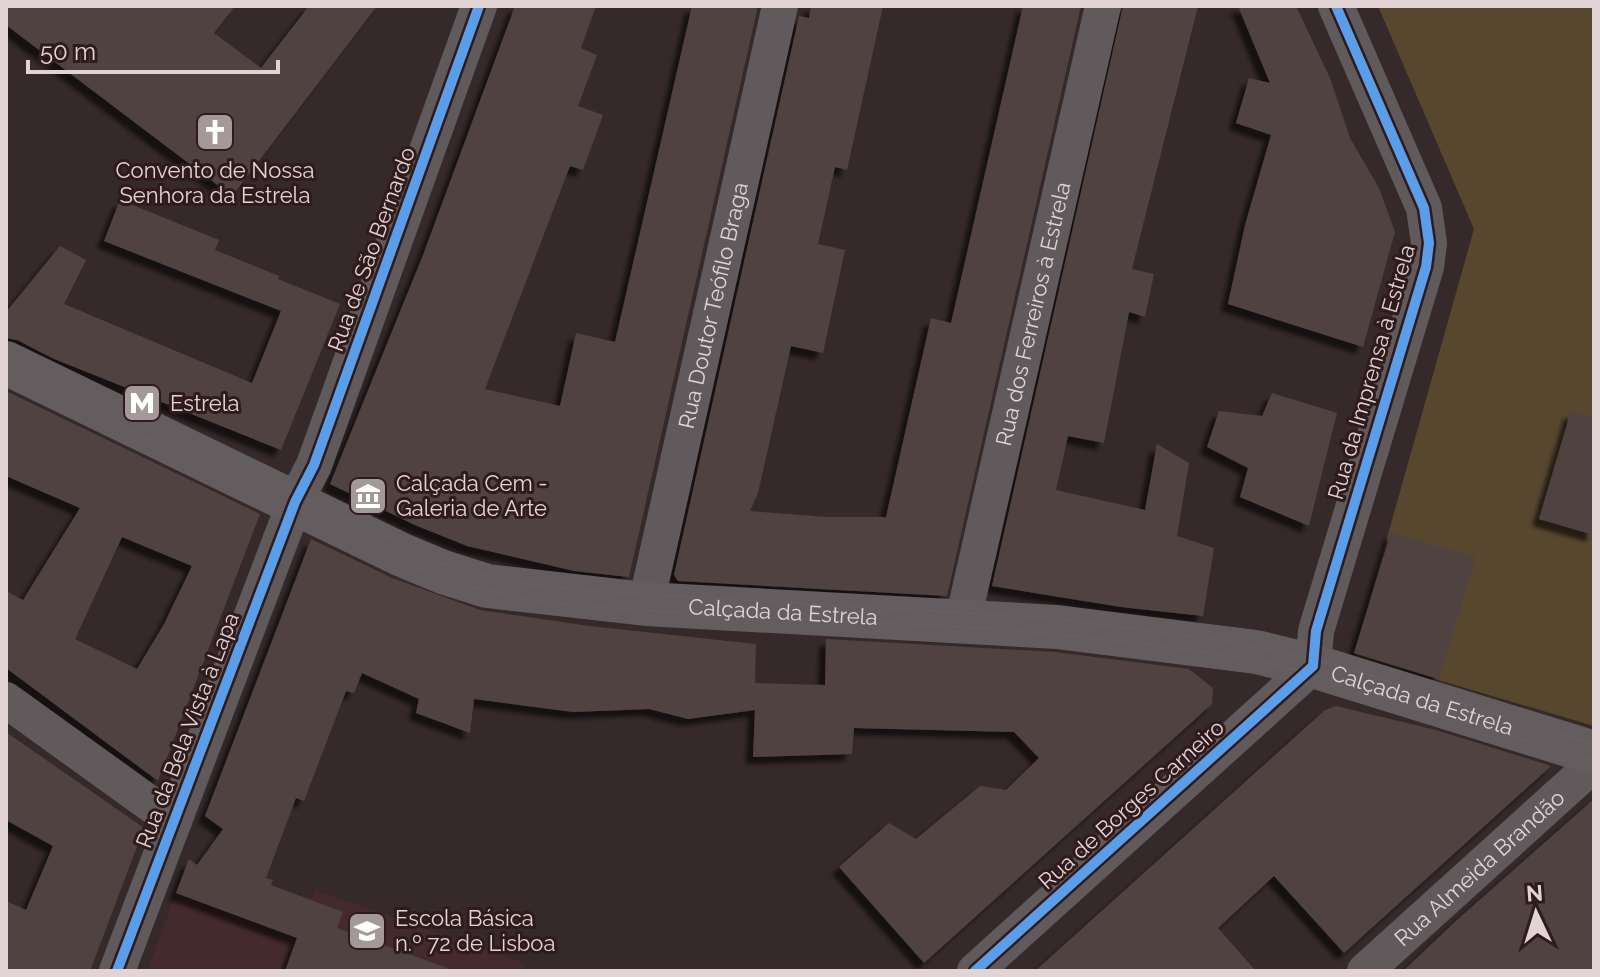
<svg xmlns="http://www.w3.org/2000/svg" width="1600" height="977" font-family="Raleway,sans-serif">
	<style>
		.built { fill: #452a2d }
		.green { fill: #58472f }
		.building { fill: #4f4341; fill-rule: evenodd; filter: url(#shadow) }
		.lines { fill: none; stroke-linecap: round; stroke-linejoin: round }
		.minor { stroke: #605a5c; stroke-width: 36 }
		.secondary { stroke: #635d60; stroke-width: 44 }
		.tram { stroke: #666062; stroke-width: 2 }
		.cycleway-casing { stroke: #2f1a1c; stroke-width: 15 }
		.cycleway { stroke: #5a9eea; stroke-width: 10 }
		.labels { text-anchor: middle; stroke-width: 6; stroke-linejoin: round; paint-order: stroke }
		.poi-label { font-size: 22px; fill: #e2d3d4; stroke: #2f1a1c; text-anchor: start }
		.street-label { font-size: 22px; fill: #e2d3d4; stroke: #2f1a1c }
	</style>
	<defs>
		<filter id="shadow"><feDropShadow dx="-7" dy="7" stdDeviation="2" flood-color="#0009"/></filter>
	</defs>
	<rect width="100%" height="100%" fill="#35292a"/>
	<path class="built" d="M315,890L524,963L522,971H147L176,893L296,939Z"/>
	<path class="green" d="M1378,6H1594V726L1354,655L1474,229Z"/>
	<path class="building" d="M6,6H235L214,33L261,68L309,6H377L232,196L6,25Z
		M515,6H596L581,48L597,55L578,106L603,115L583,170L570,166L485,389L560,406L576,333L615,342L692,6H758L629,577L574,571L467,546L415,525L330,484L423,255Z
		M811,6H883L847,170L835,167L818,244L845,250L823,353L791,346L758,493L750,511L828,517H886L931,318L951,323L1023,6H1081L947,596L678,581L674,575L799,16L809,18Z
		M1123,6H1198L1132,269L1154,274L1145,317L1129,312L1104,443L1068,436L1056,490L1145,510L1157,444L1189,463L1177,536L1214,548L1203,616L1121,607L992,586Z
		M1238,6H1296L1330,78L1350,138L1379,188L1395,232L1363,347L1228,304L1245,225L1271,135L1236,123L1249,78L1270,83Z
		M120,200L219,240L215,250L279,276L278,279L340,304L281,450L52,358L17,340L6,338V312L60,246L86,260L64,304L252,383L281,311L104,241Z
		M6,391L260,514L158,781L6,668V591L23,600L80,508L6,476ZM122,537L192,566L164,624L137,669L75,639Z
		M1272,393L1337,413L1309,526L1240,497L1248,468L1207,447L1219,411L1262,416Z
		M1571,411L1594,418V535L1539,519Z
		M1391,532L1476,557L1439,679L1354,653Z
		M311,539L392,578L480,610L589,626L756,644L755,683L825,685L826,639L1055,652L1189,669L1213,688L1212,704L924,963L839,867L889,823L916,839L980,786L1006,790L1039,758L1014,732L854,728L852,754L753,757L755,710L688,719L649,709L573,712L474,699L470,733L416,713L419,699L362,673L354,693L346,691L304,801L296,798L266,878L273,880L271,885L343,912L337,928L447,968V971H285L297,938L176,893L189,859L197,865L223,829L205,816Z
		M1336,706L1436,730L1551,766L1344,953L1274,876L1218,928L1256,971H1035L1325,710Z
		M6,732L144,828L90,971H6V901L26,910L53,846L6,820Z
		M1594,799V971H1403L1458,919Z"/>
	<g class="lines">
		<g class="minor">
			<path id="s1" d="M646,604L780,6"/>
			<path id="s2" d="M963,620L1103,6"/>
			<path d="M6,700L174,821"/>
			<path d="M117,971L295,502L314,465L479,6"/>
			<path d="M975,971L1313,666L1316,631L1426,267L1429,243L1424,208L1336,6"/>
			<path id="s3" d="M1365,971L1594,764"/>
		</g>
		<path class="secondary" id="s4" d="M6,363L402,555L443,572L487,586L646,604L1057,627L1256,652L1313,666L1594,753"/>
		<path class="tram" d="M6,354L401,544L444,564L482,574L529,584L590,591L1050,618L1227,641L1330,663L1594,744
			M6,370L421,570L462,585L542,602L632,610L1000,629L1148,644L1262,661L1330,679L1594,761"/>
		<defs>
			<path id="cycleway" d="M117,971L295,502L314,465L479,6
				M975,971L1313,666L1316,631L1426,267L1429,243L1424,208L1336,6"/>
		</defs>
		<use href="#cycleway" class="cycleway-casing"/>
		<use href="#cycleway" class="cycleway"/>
	</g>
	<defs>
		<symbol id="church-square" viewBox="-11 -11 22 22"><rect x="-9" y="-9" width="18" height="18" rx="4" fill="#a59898" stroke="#2f1a1c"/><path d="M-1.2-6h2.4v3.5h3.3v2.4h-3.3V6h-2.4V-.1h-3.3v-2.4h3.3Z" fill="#fff"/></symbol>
		<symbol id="metro-square" viewBox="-11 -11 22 22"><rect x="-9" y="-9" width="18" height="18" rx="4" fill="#a59898" stroke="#2f1a1c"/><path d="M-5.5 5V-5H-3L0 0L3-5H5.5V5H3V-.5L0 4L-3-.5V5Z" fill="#fff"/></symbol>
		<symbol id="museum-square" viewBox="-11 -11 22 22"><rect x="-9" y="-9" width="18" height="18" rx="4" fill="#a59898" stroke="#2f1a1c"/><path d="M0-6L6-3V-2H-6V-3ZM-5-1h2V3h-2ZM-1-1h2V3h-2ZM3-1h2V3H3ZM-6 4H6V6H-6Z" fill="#fff"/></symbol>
		<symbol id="school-square" viewBox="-11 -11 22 22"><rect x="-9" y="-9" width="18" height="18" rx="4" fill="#a59898" stroke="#2f1a1c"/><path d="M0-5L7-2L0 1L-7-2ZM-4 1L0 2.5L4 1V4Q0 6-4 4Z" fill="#fff"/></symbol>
	</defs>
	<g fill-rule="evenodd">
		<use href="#church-square" x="193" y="110" width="44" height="44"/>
		<use href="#metro-square" x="120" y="381" width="44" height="44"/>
		<use href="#museum-square" x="346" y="474" width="44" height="44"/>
		<use href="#school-square" x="345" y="909" width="44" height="44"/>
	</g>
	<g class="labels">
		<g class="poi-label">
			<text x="215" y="178" text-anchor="middle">Convento de Nossa<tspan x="215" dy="25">Senhora da Estrela</tspan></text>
			<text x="170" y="411">Estrela</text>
			<text x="396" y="491">Calçada Cem -<tspan x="396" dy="25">Galeria de Arte</tspan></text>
			<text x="395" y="926">Escola Básica<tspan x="395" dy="25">n.º 72 de Lisboa</tspan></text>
		</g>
		<g class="street-label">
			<text transform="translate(371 249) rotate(-70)" y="8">Rua de São Bernardo</text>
			<text dy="8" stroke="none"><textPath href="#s1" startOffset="306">Rua Doutor Teófilo Braga</textPath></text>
			<text dy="8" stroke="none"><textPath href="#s2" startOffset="314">Rua dos Ferreiros à Estrela</textPath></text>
			<text transform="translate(1371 372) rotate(-74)" y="8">Rua da Imprensa à Estrela</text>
			<text dy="8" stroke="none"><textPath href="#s4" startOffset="828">Calçada da Estrela</textPath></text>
			<text dy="8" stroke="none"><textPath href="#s4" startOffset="1476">Calçada da Estrela</textPath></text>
			<text transform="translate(187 730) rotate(-69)" y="8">Rua da Bela Vista à Lapa</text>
			<text transform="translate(1131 804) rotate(-42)" y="8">Rua de Borges Carneiro</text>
			<text dy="8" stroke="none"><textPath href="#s3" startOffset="154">Rua Almeida Brandão</textPath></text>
		</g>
	</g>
	<rect width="1600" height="977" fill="none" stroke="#e2d3d4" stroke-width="16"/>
	<g transform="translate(1536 913) rotate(356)" stroke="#2f1a1c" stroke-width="6" paint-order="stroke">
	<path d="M0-6L14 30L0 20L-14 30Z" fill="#e2d3d4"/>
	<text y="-12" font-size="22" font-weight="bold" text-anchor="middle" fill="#e2d3d4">N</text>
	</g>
	<path d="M28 60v12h250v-12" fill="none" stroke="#e2d3d4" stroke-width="4"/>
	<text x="40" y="60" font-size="24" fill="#e2d3d4" stroke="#2f1a1c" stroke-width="6" paint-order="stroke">50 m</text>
</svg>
